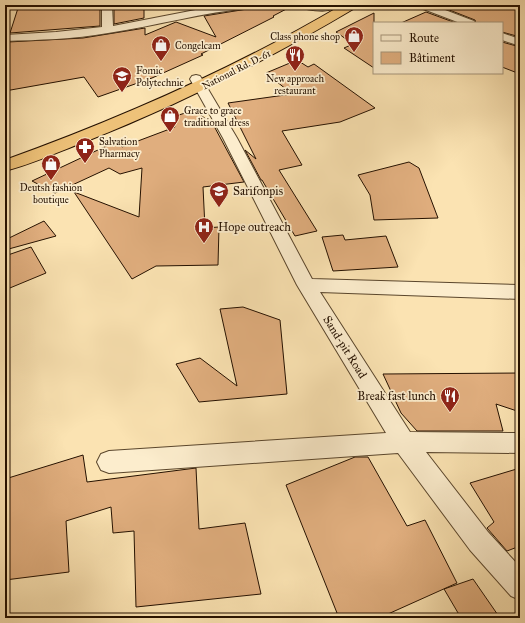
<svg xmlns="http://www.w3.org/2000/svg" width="525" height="623" font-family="'IM FELL Great Primer',serif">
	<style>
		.building { fill: #e0ae7e; stroke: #251100 }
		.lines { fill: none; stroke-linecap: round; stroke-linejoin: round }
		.street-casing { stroke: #5a462c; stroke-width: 2 }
		.highway-casing { stroke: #251100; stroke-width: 2 }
		.street { fill: #fcedcd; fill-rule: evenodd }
		.highway { fill: #eec279; fill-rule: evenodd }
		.labels { text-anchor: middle; stroke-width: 3.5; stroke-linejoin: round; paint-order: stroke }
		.far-poi-label { font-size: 10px; fill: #251100; stroke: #fcedcd; text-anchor: start }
		.far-street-label { font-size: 10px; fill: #251100; stroke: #fcedcd }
		.poi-label { font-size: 12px; fill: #251100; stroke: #fcedcd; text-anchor: start }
		.street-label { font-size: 12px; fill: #251100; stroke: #fcedcd }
	</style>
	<rect width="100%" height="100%" fill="#fbe3b2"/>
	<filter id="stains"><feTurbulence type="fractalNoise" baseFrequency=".005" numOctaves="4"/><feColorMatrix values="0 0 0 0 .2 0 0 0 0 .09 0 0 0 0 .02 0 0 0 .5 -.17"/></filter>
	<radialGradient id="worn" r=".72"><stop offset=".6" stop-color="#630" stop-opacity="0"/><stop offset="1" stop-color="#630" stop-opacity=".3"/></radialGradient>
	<path class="building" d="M19,5H100V26L10,33Z
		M114,5H144V18L114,24Z
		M272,5H294L273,16L274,17L201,54L203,55L152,78L98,97L84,77L5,91V44L8,42L83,38L145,28V35L176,22L216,37L204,16Z
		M442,5H520V37L502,32V23H476L475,20L439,6Z
		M426,12L456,23H401Z
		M374,13V68L344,48L353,44L336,32Z
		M502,42L520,47V74L502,67Z
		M297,60L308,67L314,64L375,108L340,122L282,131L302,165L279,170L317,231L295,236L262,180H261L245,150L256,159L228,103L292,94L266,73Z
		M195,110L214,126L244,182L203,187L205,228L219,227L218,265L156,266L132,279L74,192L139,217L142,168L120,174L109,168L55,193L32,181L117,141L122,147L175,127L169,118Z
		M409,162L419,168L438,218L374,220L370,195L358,175Z
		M44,221L56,236L5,250V240Z
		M343,235L345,240L386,236L398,267L333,271L322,237Z
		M31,247L46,273L5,290V256Z
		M243,307L280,320L287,394L199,402L176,364L200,358L237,386L220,309Z
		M520,373V412L496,404L503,431H417L401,413L383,374Z
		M83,455L87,482L196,468L199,529L245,523L261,594L136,607L134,531L113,533L111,507L66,521L69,572L5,580V479Z
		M355,457H368L407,526L425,520L457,583L388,614L371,618H339L286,485Z
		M520,468V546L507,551L487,528L494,522L470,483Z
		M473,579L500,618H461L444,589Z"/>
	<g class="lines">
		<defs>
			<path id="street" d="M102,5H112L113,26L216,6L257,5L252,8C203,12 156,26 108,33C74,39 39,40 5,41V35L56,32L102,27Z
				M297,5H329L333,8C329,13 301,10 297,5Z
				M417,5H432L474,21L475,23H460L418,7Z
				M502,33L520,39V46L502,40Z
				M196,75L200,76L202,79L237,138L312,279L520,285V299L320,292L410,432L520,433V453L426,452L488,532L520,567V600L511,596L470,550L398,453L109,473L101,470L97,462L101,454L109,451L386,433L297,285L223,138L190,79L192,76Z"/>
			<path id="highway" d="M342,5H357L355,8C269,59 181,104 87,141C60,151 33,164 5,171V160C122,118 235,68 342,5Z"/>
		</defs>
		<use href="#street" class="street-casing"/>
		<use href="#highway" class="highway-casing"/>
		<use href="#street" class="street"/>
		<use href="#highway" class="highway"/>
	</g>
	<defs>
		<symbol id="shop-pin" viewBox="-11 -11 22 30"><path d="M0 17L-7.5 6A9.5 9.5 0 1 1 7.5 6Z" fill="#8f2418" stroke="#fcedcd"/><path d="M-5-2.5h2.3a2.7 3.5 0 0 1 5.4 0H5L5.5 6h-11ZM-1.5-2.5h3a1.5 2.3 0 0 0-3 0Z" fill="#fff"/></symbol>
		<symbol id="restaurant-pin" viewBox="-11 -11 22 30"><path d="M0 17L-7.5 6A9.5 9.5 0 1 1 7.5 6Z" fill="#8f2418" stroke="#fcedcd"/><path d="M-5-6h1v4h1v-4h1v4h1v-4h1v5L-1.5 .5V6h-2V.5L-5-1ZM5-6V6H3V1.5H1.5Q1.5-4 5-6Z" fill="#fff"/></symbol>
		<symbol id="school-pin" viewBox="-11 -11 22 30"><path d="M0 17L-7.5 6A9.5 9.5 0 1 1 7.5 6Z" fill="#8f2418" stroke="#fcedcd"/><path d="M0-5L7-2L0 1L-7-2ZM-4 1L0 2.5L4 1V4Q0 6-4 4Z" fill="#fff"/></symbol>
		<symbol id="pharmacy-pin" viewBox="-11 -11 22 30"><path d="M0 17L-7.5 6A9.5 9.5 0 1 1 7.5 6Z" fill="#8f2418" stroke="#fcedcd"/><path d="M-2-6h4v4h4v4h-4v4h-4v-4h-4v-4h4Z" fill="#fff"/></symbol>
		<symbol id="hospital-pin" viewBox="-11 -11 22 30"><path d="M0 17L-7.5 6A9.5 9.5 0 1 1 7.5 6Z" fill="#8f2418" stroke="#fcedcd"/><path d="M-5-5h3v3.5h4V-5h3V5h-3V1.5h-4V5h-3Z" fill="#fff"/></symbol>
	</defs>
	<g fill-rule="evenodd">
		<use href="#shop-pin" x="343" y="25" width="22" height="30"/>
		<use href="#shop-pin" x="150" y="34" width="22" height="30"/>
		<use href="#restaurant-pin" x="284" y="44" width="22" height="30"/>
		<use href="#school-pin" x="111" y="65" width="22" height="30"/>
		<use href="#shop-pin" x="159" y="105" width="22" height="30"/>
		<use href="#pharmacy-pin" x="74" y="136" width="22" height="30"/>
		<use href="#shop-pin" x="40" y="153" width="22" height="30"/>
		<use href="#school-pin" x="208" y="180" width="22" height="30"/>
		<use href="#hospital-pin" x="193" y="216" width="22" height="30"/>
		<use href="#restaurant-pin" x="439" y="385" width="22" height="30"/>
	</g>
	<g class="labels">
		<g class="far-poi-label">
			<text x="340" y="40" text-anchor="end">Class phone shop</text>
			<text x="175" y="49">Congelcam</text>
			<text x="136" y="74">Fomic<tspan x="136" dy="12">Polytechnic</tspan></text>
			<text x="295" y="82" text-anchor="middle">New approach<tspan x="295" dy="12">restaurant</tspan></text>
			<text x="184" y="114">Grace to grace<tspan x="184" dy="12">traditional dress</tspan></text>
			<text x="99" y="145">Salvation<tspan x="99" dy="12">Pharmacy</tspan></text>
			<text x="51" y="191" text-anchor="middle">Deutsh fashion<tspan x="51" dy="12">boutique</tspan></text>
		</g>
		<g class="far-street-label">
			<text transform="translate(236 69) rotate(-27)" y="4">National Rd. D-61</text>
		</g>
		<g class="poi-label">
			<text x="233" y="195">Sarifonpis</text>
			<text x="218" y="231">Hope outreach</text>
			<text x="436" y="400" text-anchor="end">Break fast lunch</text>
		</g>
		<g class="street-label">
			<text transform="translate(345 347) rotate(58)" y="4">Sand-pit Road</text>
		</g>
	</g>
	<rect width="525" height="623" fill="none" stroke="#fbe3b2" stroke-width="20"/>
	<rect x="6" y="6" width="513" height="611" fill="none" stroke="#251100" stroke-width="2"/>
	<rect x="10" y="10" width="505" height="603" fill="none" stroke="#251100"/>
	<rect x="373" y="22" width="130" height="52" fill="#fcedcd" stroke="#a6957b"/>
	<rect x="381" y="35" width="20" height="6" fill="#fcedcd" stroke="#a6957b"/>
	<text x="409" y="42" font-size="12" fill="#251100">Route</text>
	<rect x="381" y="52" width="20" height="12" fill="#e0ae7e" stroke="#a6957b"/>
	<text x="409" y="62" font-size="12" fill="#251100">Bâtiment</text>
	<rect width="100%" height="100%" filter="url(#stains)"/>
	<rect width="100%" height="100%" fill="url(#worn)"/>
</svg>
